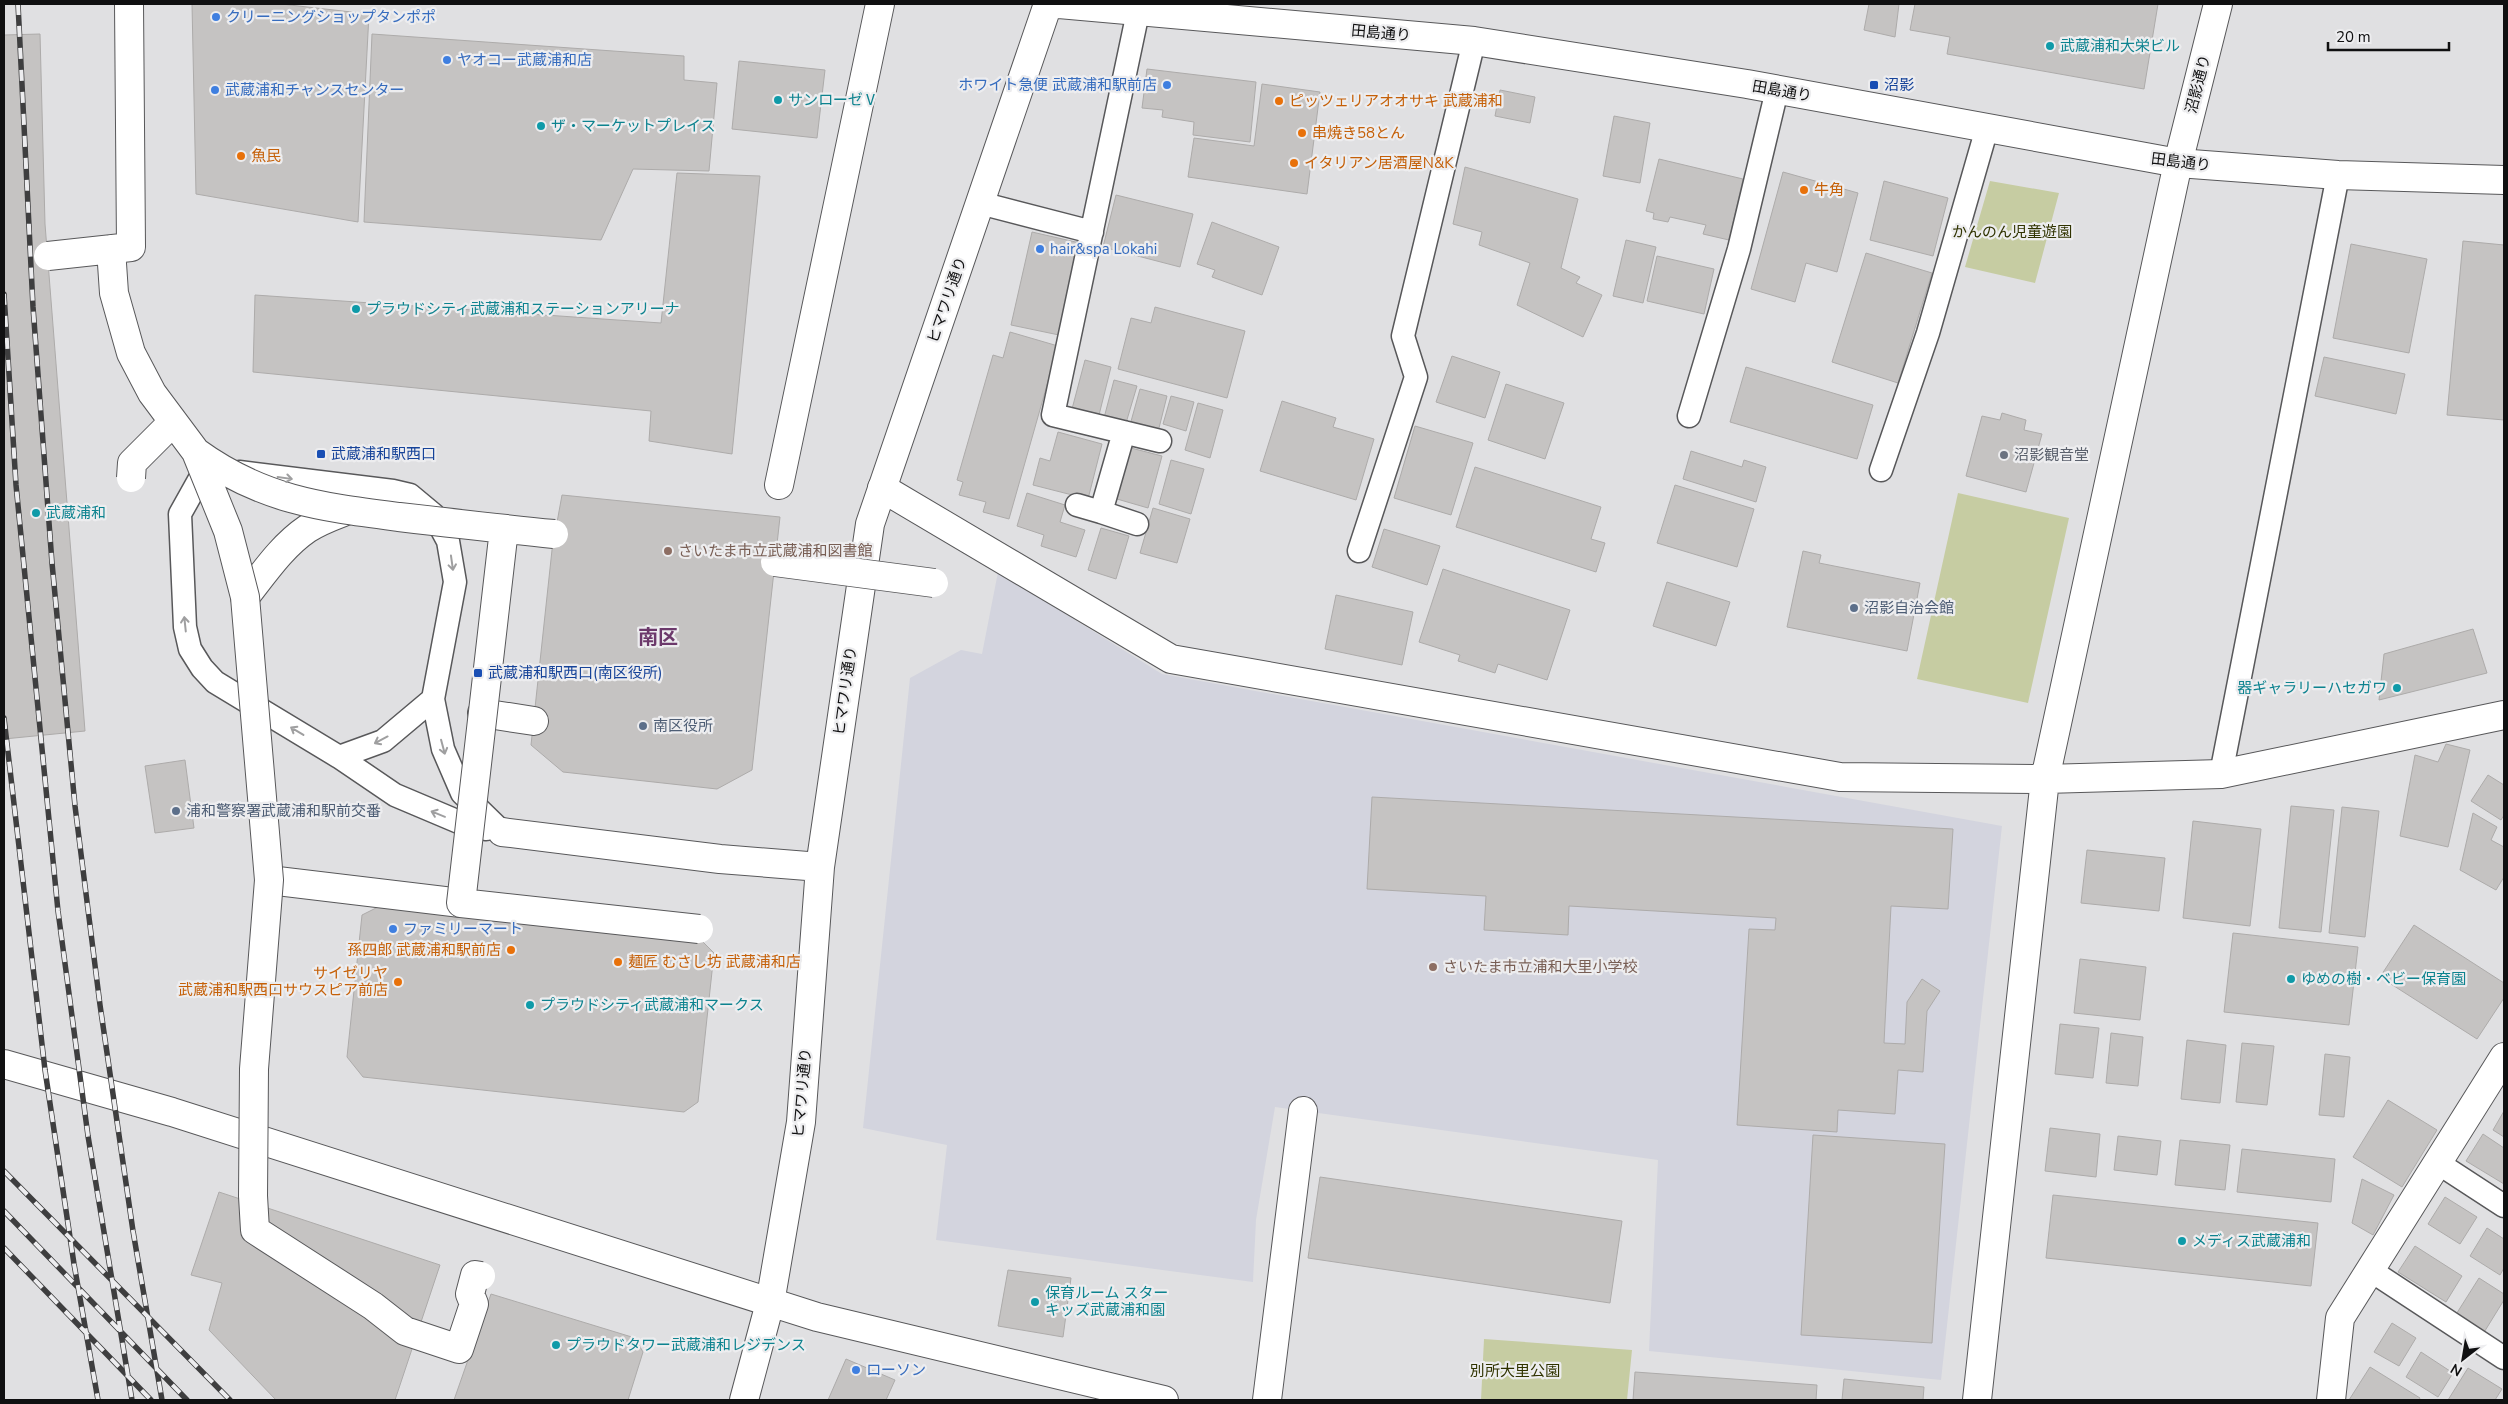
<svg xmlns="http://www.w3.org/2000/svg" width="2508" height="1404" font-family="'Nunito Sans','Noto Sans JP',sans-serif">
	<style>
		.built { fill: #d3d4de }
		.green { fill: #c6cca2 }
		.building { fill: #c5c3c2; stroke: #adabaa }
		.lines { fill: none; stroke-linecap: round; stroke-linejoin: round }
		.lane-casing { stroke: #58585a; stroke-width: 25 }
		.street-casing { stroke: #58585a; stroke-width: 30 }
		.secondary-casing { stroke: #58585a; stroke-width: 30 }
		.lane { stroke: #fff; stroke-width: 22 }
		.street { stroke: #fff; stroke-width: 28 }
		.secondary { stroke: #fff; stroke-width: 28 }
		.rail-casing { stroke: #3e3e3f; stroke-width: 5.5 }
		.rail { stroke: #ededef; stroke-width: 4; stroke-dasharray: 11; stroke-linecap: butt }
		.street-bridge-casing { stroke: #58585a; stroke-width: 30; stroke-linecap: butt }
		.street-bridge { stroke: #fff; stroke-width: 28 }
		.oneway { stroke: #9f9fa0 }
		.shop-dot { fill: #3f7fe0; stroke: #ededef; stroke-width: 2 }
		.culture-dot { fill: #0f9aa8; stroke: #ededef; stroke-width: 2 }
		.transit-dot { fill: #1a4fb4; stroke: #ededef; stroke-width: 2 }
		.food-dot { fill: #e8710a; stroke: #ededef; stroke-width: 2 }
		.worship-dot { fill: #6b7280; stroke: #ededef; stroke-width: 2 }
		.education-dot { fill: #8d6e63; stroke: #ededef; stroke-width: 2 }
		.service-dot { fill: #5c6f8a; stroke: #ededef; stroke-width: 2 }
		.labels { text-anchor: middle; stroke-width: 4.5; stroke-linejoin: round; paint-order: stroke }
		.shop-label { font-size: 15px; fill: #366cbe; stroke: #ededef; text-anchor: start }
		.street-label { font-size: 15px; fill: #101011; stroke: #ededef }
		.culture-label { font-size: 15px; fill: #0d838f; stroke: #ededef; text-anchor: start }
		.transit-label { font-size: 15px; fill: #164399; stroke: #ededef; text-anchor: start }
		.food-label { font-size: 15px; fill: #c56008; stroke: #ededef; text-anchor: start }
		.park-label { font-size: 15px; fill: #303300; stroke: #ededef }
		.worship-label { font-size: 15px; fill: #5b616d; stroke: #ededef; text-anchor: start }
		.education-label { font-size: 15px; fill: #785e54; stroke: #ededef; text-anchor: start }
		.service-label { font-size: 15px; fill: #4e5e75; stroke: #ededef; text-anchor: start }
		.district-label { font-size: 20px; font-weight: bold; fill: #6c396b; stroke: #ededef }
	</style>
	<rect width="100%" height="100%" fill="#e0e0e2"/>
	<path class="built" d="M998,572L1162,674L2002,826L1941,1380L1649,1351L1658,1160L1275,1107L1256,1220L1253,1282L936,1240L947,1145L863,1128L910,678L961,650L982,654Z"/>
	<path class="green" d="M1990,181L2059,193L2035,283L1965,267Z
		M1958,493L2069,518L2028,703L1917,679Z
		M1484,1339L1632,1350L1627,1400H1481Z"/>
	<path class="building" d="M192,4H281L369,14L358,222L196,194Z
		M1869,4H1899L1895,37L1864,30Z
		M1915,4H2158L2144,89L1947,54L1950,37L1910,30Z
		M40,34L45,224L85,731L4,739V35Z
		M372,34L684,56V80L717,83L709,171L633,169L601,240L364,222Z
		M739,61L825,70L817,138L732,129Z
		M1147,69L1256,82L1250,142L1193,135L1194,122L1162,117L1163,110L1142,108Z
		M1262,84L1320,92L1307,194L1188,177L1194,138L1254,146Z
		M1500,90L1535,97L1530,123L1495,116Z
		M1614,116L1650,123L1640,183L1603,176Z
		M1659,159L1743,179L1729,240L1703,234L1706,225L1670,217L1668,222L1653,219L1654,213L1646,211Z
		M1465,167L1578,199L1561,268L1580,277L1576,283L1602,295L1583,337L1517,305L1530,263L1479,245L1482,232L1453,224Z
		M1783,172L1858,193L1837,272L1806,263L1795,302L1751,289Z
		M677,173L760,176L732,454L649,441L651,411L253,372L255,295L661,323Z
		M1884,181L1948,198L1933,256L1870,240Z
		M1116,195L1193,214L1180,267L1103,247Z
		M1212,222L1279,247L1262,295L1212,277L1215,270L1197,264Z
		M1032,232L1080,243L1059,335L1011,325Z
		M1626,240L1656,247L1643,303L1613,296Z
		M2463,241L2504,245V420L2447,415Z
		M2351,244L2427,259L2409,353L2333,338Z
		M1866,253L1932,273L1898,383L1832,362Z
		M1657,256L1714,269L1704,314L1647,301Z
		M1155,307L1245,331L1227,398L1118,369L1131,318L1151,323Z
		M1010,332L1058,346L1009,519L983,512L986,502L959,495L963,482L957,480L993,355L1003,358Z
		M1452,356L1500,372L1485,418L1436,402Z
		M2324,357L2405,374L2396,414L2315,396Z
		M1085,360L1111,367L1099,415L1072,409Z
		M1746,367L1873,405L1857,459L1730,422Z
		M1114,380L1137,386L1126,423L1104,418Z
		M1506,384L1564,403L1545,459L1488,440Z
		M1140,389L1167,396L1158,432L1130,425Z
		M1171,396L1194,402L1186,431L1163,424Z
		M1282,401L1336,418L1333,427L1374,439L1356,500L1260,471Z
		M1198,403L1223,410L1210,458L1185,450Z
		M2002,413L2026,420L2024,430L2042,434L2026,492L1966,476L1982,416L2000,420Z
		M1415,426L1473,443L1451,515L1394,498Z
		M1058,432L1102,444L1088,499L1033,485L1040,458L1050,461Z
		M1131,448L1162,456L1148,508L1117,499Z
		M1691,451L1742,467L1744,460L1766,467L1756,502L1683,479Z
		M1171,460L1204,469L1191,514L1159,504Z
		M1475,467L1601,507L1591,539L1605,543L1596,572L1456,527Z
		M1675,485L1754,509L1737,567L1657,543Z
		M1027,493L1065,505L1060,522L1085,530L1076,557L1041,546L1044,535L1017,526Z
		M562,495L780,517L752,770L717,789L563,772L531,745L552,550Z
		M1153,508L1190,519L1177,563L1140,553Z
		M1101,528L1129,536L1116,579L1088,570Z
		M1384,529L1440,546L1427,585L1372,567Z
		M1803,551L1821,555L1819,563L1920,583L1907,651L1787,627Z
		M1443,569L1570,610L1547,680L1498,664L1495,673L1458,661L1460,655L1419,642Z
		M1667,582L1730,602L1716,646L1653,626Z
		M1336,595L1413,612L1402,665L1325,649Z
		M2473,629L2487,673L2379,700L2384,654Z
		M2446,744L2470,750L2448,847L2400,836L2415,755L2438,762Z
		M185,760L194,828L155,833L145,766Z
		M2488,775L2504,785V815L2501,820L2471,801Z
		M1372,797L1953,829L1948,909L1891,906L1884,1043L1905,1044L1907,1002L1922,979L1940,991L1927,1011L1923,1072L1898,1070L1895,1114L1838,1110L1837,1132L1737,1125L1749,929L1775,930L1776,918L1569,906L1568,935L1484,930L1486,896L1367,889Z
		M2291,806L2334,810L2321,932L2279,928Z
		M2342,807L2379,811L2365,937L2329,933Z
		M2473,813L2497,827L2491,840L2504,847V877L2496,890L2460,870Z
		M2193,821L2261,829L2250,926L2183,918Z
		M2087,850L2165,858L2159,911L2081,903Z
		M382,905L698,937L714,953L698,1102L684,1112L363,1077L347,1057L362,915Z
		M2414,925L2504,983V998L2477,1039L2380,977Z
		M2233,933L2358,947L2349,1025L2224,1012Z
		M2080,959L2146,967L2140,1020L2074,1013Z
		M2060,1024L2099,1028L2093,1078L2055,1074Z
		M2111,1033L2143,1037L2138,1086L2106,1083Z
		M2187,1040L2226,1045L2220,1103L2181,1099Z
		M2242,1043L2274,1046L2267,1105L2236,1102Z
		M2325,1054L2350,1057L2344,1117L2319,1115Z
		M2388,1100L2437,1130L2402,1187L2353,1157Z
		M2504,1111V1137L2493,1130Z
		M2050,1128L2100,1134L2096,1177L2045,1171Z
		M2483,1134L2504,1148V1184L2466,1161Z
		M1813,1135L1945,1144L1932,1343L1801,1335Z
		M2118,1136L2161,1141L2157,1175L2114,1170Z
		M2180,1140L2230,1145L2225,1190L2175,1185Z
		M2242,1149L2335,1159L2331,1202L2237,1192Z
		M1320,1177L1622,1221L1610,1303L1308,1258Z
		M2362,1179L2394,1195L2373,1235L2352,1223Z
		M219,1192L440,1265L395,1400H276L209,1330L222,1283L191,1275Z
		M2053,1195L2318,1223L2311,1286L2046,1258Z
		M2445,1197L2477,1217L2460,1244L2428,1224Z
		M2487,1228L2504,1239V1268L2500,1275L2470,1256Z
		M2415,1246L2462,1276L2446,1302L2398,1272Z
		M1008,1270L1071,1278L1063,1337L998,1326Z
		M2479,1278L2504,1294V1300L2483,1334L2455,1316Z
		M491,1294L635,1338L643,1352L628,1400H454Z
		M2392,1323L2416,1338L2399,1366L2374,1352Z
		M2421,1352L2453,1373L2438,1397L2406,1377Z
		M846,1359L895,1380L886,1400H828Z
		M2370,1367L2420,1398L2419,1400H2349Z
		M2468,1368L2502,1389L2495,1400H2448Z
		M1635,1372L1817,1385L1816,1400H1633Z
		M1844,1379L1924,1387L1923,1400H1842Z"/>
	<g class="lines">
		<defs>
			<path id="lane" d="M1138,12L1053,415L1160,441
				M980,203L1092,232
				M1689,416L1739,249L1777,90
				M1124,432L1101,512L1137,524
				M1881,470L1928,333L1987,128
				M239,472L393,491L410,495L434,515L448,541L455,582L433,699L443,749L462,793L502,832
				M220,473L199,480L180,514L185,627L190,649L202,668L215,682L339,757L395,795L466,825L486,829
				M1077,505L1101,512
				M1359,551L1416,377L1403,336L1474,41
				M339,757L383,741L433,699
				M2221,774L2338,175
				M2438,1163L2504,1206
				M2370,1270L2504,1358"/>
			<path id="street" d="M779,485L880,4
				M882,488L1171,659L1840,777L2045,779L2221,774L2504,715
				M245,597C264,573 282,546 307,529C319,521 333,516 346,511
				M482,713L534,721
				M269,880L461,903
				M4,1064L172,1112L817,1317L1164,1400
				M1267,1400L1303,1111
				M1977,1400L2045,779L2178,163L2218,4
				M2331,1400L2340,1318L2504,1057"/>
			<path id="secondary" d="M1059,4L1474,41L1747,84L2178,163L2338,175L2504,180
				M502,832L720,859L820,867
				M744,1400L770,1303L801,1122L820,867L870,524L1048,4"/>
		</defs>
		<use href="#lane" class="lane-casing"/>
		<use href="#street" class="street-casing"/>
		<use href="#secondary" class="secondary-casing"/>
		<use href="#lane" class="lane"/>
		<use href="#street" class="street"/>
		<use href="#secondary" class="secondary"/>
		<defs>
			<path id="rail" d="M18,4L33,307L52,563L75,806L100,1005L133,1231L162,1400
				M4,294L16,485L58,911L88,1136L132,1400
				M4,718L45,1070L74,1264L98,1400
				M4,1171L230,1400
				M4,1211L187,1400
				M4,1248L151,1400"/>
		</defs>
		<use href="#rail" class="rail-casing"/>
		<use href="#rail" class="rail"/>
		<defs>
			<path id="street-bridge" d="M111,249L114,293L131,353L152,393L196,452L228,531L245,597L269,880L254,1069L253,1196L255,1230L373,1306L405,1331L459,1349L474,1304L470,1294L475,1275L481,1276
				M48,256L131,247L129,4
				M196,452C262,500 321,507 399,517C451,523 503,529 554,534
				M131,478L132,463L173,422
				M504,529L461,903L699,929
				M775,562L934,583"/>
		</defs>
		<use href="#street-bridge" class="street-bridge-casing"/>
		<use href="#street-bridge" class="street-bridge"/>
	</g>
	<defs><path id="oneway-shaft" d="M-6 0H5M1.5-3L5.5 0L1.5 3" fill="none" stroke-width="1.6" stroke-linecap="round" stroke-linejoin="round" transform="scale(1.25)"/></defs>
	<g class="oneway">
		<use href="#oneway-shaft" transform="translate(285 478) rotate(8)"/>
		<use href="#oneway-shaft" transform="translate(452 563) rotate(82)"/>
		<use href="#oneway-shaft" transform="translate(185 624) rotate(-96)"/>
		<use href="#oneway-shaft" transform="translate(297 731) rotate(-149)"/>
		<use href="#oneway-shaft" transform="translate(381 740) rotate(152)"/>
		<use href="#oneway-shaft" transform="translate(443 747) rotate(75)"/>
		<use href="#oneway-shaft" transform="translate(438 814) rotate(-158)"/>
	</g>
	<g class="shop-dot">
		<circle cx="216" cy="17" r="5"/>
		<circle cx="447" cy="60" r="5"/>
		<circle cx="1167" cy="85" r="5"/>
		<circle cx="215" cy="90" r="5"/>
		<circle cx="1040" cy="249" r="5"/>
		<circle cx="393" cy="929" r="5"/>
		<circle cx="856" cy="1370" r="5"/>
	</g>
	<g class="culture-dot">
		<circle cx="2050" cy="46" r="5"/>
		<circle cx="778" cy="100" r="5"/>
		<circle cx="541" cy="126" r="5"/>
		<circle cx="356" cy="309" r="5"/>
		<circle cx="36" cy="513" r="5"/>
		<circle cx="2397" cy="688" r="5"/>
		<circle cx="2291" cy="979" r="5"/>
		<circle cx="530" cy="1005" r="5"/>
		<circle cx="2182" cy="1241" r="5"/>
		<circle cx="1035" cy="1302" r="5"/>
		<circle cx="556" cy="1345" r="5"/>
	</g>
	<g class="transit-dot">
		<rect x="1869" y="80" width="10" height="10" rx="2.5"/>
		<rect x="316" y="449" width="10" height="10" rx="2.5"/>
		<rect x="473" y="668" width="10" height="10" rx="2.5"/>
	</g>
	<g class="food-dot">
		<circle cx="1279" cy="101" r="5"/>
		<circle cx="1302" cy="133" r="5"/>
		<circle cx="241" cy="156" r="5"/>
		<circle cx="1294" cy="163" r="5"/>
		<circle cx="1804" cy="190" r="5"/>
		<circle cx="511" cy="950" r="5"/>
		<circle cx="618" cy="962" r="5"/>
		<circle cx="398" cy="982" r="5"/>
	</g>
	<circle class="worship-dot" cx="2004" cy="455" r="5"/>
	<g class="education-dot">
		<circle cx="668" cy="551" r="5"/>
		<circle cx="1433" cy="967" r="5"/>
	</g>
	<g class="service-dot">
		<circle cx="1854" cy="608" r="5"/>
		<circle cx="643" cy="726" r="5"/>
		<circle cx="176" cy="811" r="5"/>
	</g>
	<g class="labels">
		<g class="shop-label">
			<text x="226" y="22">クリーニングショップタンポポ</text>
			<text x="457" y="65">ヤオコー武蔵浦和店</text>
			<text x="1157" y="90" text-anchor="end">ホワイト急便 武蔵浦和駅前店</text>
			<text x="225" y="95">武蔵浦和チャンスセンター</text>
			<text x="1050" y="254">hair&amp;spa Lokahi</text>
			<text x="403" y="934">ファミリーマート</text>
			<text x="866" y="1375">ローソン</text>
		</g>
		<g class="street-label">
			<text transform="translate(1381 33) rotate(5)" y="5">田島通り</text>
			<text transform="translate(2198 84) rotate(-76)" y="5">沼影通り</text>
			<text transform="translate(1782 91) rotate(10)" y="5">田島通り</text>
			<text transform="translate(2181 162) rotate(7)" y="5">田島通り</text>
			<text transform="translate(947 300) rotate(-71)" y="5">ヒマワリ通り</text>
			<text transform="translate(845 691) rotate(-82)" y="5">ヒマワリ通り</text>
			<text transform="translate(802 1093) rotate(-85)" y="5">ヒマワリ通り</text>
		</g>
		<g class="culture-label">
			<text x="2060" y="51">武蔵浦和大栄ビル</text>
			<text x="788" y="105">サンローゼⅤ</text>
			<text x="551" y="131">ザ・マーケットプレイス</text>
			<text x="366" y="314">プラウドシティ武蔵浦和ステーションアリーナ</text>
			<text x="46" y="518">武蔵浦和</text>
			<text x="2387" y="693" text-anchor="end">器ギャラリーハセガワ</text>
			<text x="2301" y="984">ゆめの樹・ベビー保育園</text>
			<text x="540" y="1010">プラウドシティ武蔵浦和マークス</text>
			<text x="2192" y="1246">メディス武蔵浦和</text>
			<text x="1045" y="1298">保育ルーム スター<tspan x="1045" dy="17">キッズ武蔵浦和園</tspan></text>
			<text x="566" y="1350">プラウドタワー武蔵浦和レジデンス</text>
		</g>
		<g class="transit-label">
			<text x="1884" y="90">沼影</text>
			<text x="331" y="459">武蔵浦和駅西口</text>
			<text x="488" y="678">武蔵浦和駅西口(南区役所)</text>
		</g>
		<g class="food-label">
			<text x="1289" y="106">ピッツェリアオオサキ 武蔵浦和</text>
			<text x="1312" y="138">串焼き58とん</text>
			<text x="251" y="161">魚民</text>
			<text x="1304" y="168">イタリアン居酒屋N&amp;K</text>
			<text x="1814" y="195">牛角</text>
			<text x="501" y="955" text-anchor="end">孫四郎 武蔵浦和駅前店</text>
			<text x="628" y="967">麺匠 むさし坊 武蔵浦和店</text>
			<text x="388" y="978" text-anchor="end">サイゼリヤ<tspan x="388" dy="17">武蔵浦和駅西口サウスピア前店</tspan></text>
		</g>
		<g class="park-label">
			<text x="2012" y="237">かんのん児童遊園</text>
			<text x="1515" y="1376">別所大里公園</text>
		</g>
		<g class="worship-label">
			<text x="2014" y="460">沼影観音堂</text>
		</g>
		<g class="education-label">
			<text x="678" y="556">さいたま市立武蔵浦和図書館</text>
			<text x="1443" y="972">さいたま市立浦和大里小学校</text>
		</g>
		<g class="service-label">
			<text x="1864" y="613">沼影自治会館</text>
			<text x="653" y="731">南区役所</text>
			<text x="186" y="816">浦和警察署武蔵浦和駅前交番</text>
		</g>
		<g class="district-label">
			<text x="658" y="644">南区</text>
		</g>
	</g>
	<rect width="2508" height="1404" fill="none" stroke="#101011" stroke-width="10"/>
	<g transform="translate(2463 1359) rotate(211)" stroke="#ededef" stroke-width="4" paint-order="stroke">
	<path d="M0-4L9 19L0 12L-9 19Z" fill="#101011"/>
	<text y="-8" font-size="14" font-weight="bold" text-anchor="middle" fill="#101011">N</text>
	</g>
	<path d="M2328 42v8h121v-8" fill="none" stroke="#101011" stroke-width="2.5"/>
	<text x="2336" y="42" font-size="15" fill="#101011" stroke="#ededef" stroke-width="4" paint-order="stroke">20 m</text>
</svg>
